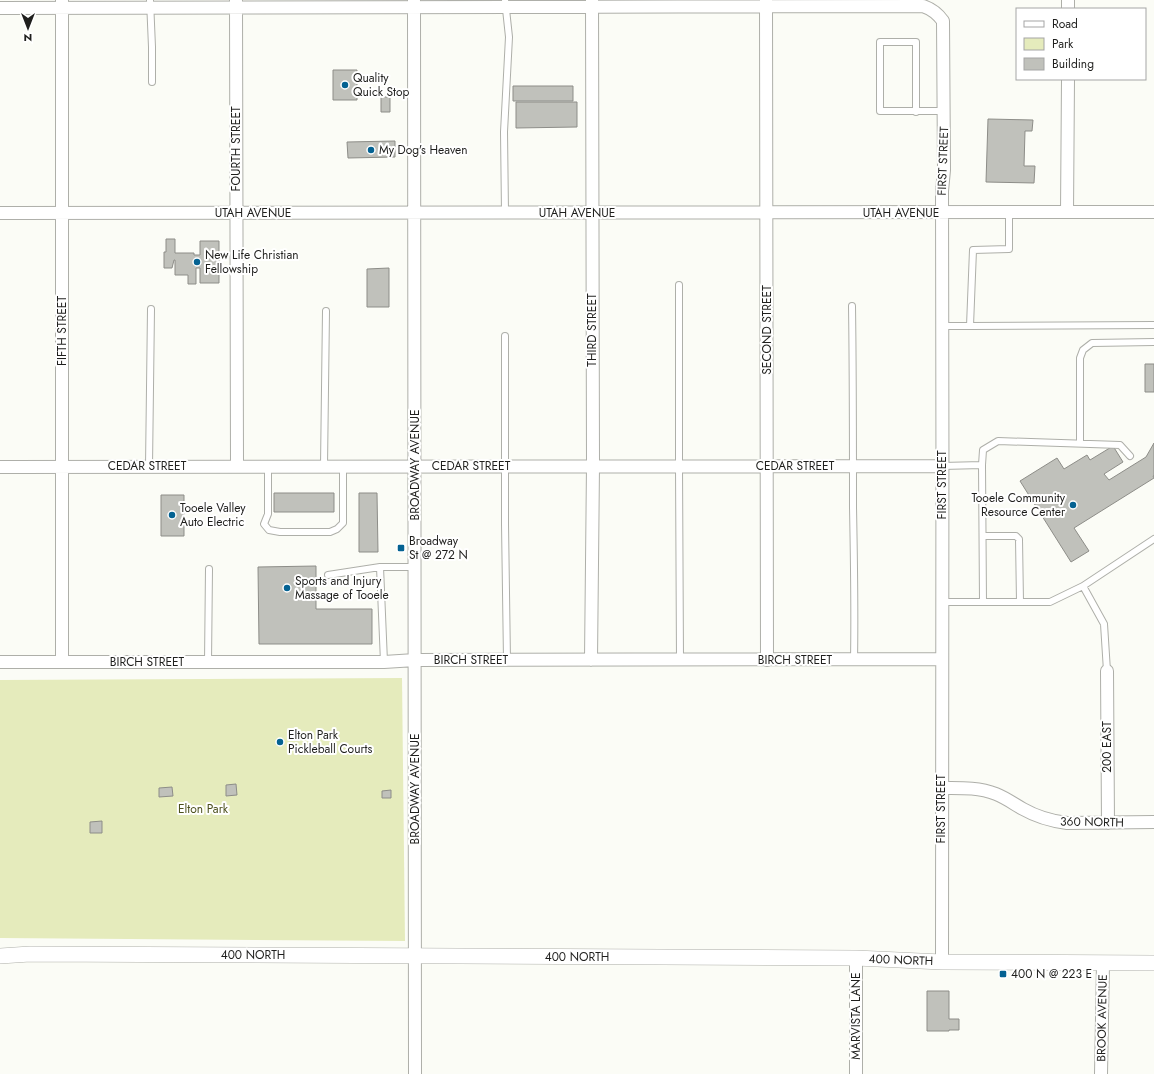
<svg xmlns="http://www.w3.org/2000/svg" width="1154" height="1074" font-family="Jost,sans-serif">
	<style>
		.green { fill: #e5ebbc }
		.building { fill: #c0c1bb; stroke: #8d8d88 }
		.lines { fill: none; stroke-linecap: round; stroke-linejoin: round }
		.service-casing { stroke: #aeafa9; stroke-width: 8 }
		.minor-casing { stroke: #aeafa9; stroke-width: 14 }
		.tertiary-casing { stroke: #aeafa9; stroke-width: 16 }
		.service { stroke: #fff; stroke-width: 6 }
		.minor { stroke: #fff; stroke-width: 12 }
		.tertiary { stroke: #fff; stroke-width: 15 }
		.poi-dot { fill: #046292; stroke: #fff; stroke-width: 1.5 }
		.labels { text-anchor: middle; stroke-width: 4; stroke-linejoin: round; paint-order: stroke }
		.poi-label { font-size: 12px; fill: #1f1f1d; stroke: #fff; text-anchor: start }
		.street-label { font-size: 12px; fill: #1f1f1d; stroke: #fff }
		.park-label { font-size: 12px; fill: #4c501d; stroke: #fff }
	</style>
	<rect width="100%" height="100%" fill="#fbfcf6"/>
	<path class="green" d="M402,678L405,941L0,938V680Z"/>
	<path class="building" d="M333,70H357V100H333Z
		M513,86H573V101H513Z
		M381,97H390V112H381Z
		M516,102H577V127L516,128Z
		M988,119L1033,120L1032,131H1025L1024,166H1035L1034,183L986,182Z
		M395,141V157L348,158L347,142Z
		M166,239H175V253H194V255H200V241H219V283H200V268H196V284H188V275H175V260H174L172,268H164V252H166Z
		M389,268V307H367V269Z
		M1145,364H1154V392H1145Z
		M1154,443V476H1153L1154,478L1074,528L1089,551L1071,562L1020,481L1057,458L1064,469L1087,455L1090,460L1113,446L1123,462L1104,474L1109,480L1146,457Z
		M274,493H334V512H274Z
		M359,493H377L378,552H359Z
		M161,495H184V536H161Z
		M316,566V609H372V644H259L258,567Z
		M236,784L237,795L226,796V785Z
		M172,787L173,796L159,797V788Z
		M391,790V798H382V791Z
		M102,821V833H90V822Z
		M927,991H949V1019H959V1030H949V1031H927Z"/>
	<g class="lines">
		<defs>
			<path id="service" d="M150,0L152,47V82
				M916,112V42H880V111H944
				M505,213L504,132L509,37L505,0
				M679,285V466L680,660
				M852,306C853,373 853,440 853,507C854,558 855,609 854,660
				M942,326H970L973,250L1009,249V212
				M970,326L1154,325
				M505,336V524L507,660
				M1080,443V358L1083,350L1092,343L1154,342
				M982,465L983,602
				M149,466L151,309
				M268,466V514L264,524L269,530L280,532H330L337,529L343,523V466
				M324,466L326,311
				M942,466L982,465L983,450L998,441L1120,445L1130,456
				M983,536H1016L1019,539L1020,602
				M380,567L384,662
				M328,575L380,567H415
				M1083,586L1104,624L1107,671
				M943,602H1050L1083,586L1154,539
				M208,662L209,569"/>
			<path id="minor" d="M766,0L767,660
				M62,1V662
				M236,1L237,466
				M414,1L415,1074
				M0,8L923,6C932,9 938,14 943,21L944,170L942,191C943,448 942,705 942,962
				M1068,9V0
				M1067,212L1068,79
				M0,213L1154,212
				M0,467L942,466
				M591,660L593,466L592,0
				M0,662H384L415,660L941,659
				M1107,671L1108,823
				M941,788C960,788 978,787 996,794C1006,798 1014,804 1023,809C1037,817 1051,821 1067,823L1154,822
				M856,958V1074
				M1101,1074L1103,963"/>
			<path id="tertiary" d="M0,956L30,954L856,958L942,962L1154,963"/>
		</defs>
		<use href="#service" class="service-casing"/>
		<use href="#minor" class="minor-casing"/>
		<use href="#tertiary" class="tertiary-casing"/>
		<use href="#service" class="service"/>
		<use href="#minor" class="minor"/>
		<use href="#tertiary" class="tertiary"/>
	</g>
	<g class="poi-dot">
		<circle cx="345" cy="85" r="4"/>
		<circle cx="371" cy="150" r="4"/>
		<circle cx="197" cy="262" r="4"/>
		<circle cx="1073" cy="505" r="4"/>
		<circle cx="172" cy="515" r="4"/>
		<rect x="397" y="544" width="8" height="8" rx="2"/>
		<circle cx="287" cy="588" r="4"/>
		<circle cx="280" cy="742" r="4"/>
		<rect x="999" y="970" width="8" height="8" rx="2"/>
	</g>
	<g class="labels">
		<g class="poi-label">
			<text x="353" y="82">Quality<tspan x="353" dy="14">Quick Stop</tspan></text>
			<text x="379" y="154">My Dog's Heaven</text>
			<text x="205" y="259">New Life Christian<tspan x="205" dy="14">Fellowship</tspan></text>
			<text x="1065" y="502" text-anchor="end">Tooele Community<tspan x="1065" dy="14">Resource Center</tspan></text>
			<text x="180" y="512">Tooele Valley<tspan x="180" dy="14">Auto Electric</tspan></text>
			<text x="409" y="545">Broadway<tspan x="409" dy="14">St @ 272 N</tspan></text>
			<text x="295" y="585">Sports and Injury<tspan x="295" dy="14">Massage of Tooele</tspan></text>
			<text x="288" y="739">Elton Park<tspan x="288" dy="14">Pickleball Courts</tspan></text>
			<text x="1011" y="978">400 N @ 223 E</text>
		</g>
		<g class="street-label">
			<text transform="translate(236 149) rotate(-90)" y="4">FOURTH STREET</text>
			<text transform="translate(943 161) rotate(-88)" y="4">FIRST STREET</text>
			<text x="253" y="217">UTAH AVENUE</text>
			<text x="577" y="217">UTAH AVENUE</text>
			<text x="901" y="217">UTAH AVENUE</text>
			<text transform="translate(592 330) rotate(-90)" y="4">THIRD STREET</text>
			<text transform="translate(767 330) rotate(-90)" y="4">SECOND STREET</text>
			<text transform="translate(62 331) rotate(-90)" y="4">FIFTH STREET</text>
			<text transform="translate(415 465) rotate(-90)" y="4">BROADWAY AVENUE</text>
			<text x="147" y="470">CEDAR STREET</text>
			<text x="471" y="470">CEDAR STREET</text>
			<text x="795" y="470">CEDAR STREET</text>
			<text transform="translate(942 485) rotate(-90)" y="4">FIRST STREET</text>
			<text x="471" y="664">BIRCH STREET</text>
			<text x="795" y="664">BIRCH STREET</text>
			<text x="147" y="666">BIRCH STREET</text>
			<text transform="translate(1107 747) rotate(-90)" y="4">200 EAST</text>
			<text transform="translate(415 789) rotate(-90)" y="4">BROADWAY AVENUE</text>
			<text transform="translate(941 809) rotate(-90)" y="4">FIRST STREET</text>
			<text transform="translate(1092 822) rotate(1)" y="4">360 NORTH</text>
			<text x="253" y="959">400 NORTH</text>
			<text x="577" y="961">400 NORTH</text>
			<text transform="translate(901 960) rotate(2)" y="4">400 NORTH</text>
			<text transform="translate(856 1016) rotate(-90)" y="4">MARVISTA LANE</text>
			<text transform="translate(1102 1018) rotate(-89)" y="4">BROOK AVENUE</text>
		</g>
		<g class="park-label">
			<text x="203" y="813">Elton Park</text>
		</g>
	</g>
	<rect x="1016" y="8" width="130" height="72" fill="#ffffff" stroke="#a5a5a5"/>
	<rect x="1024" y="21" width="20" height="6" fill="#ffffff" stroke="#a5a5a5"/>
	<text x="1052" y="28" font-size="12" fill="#1f1f1d">Road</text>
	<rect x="1024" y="38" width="20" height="12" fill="#e5ebbc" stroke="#a5a5a5"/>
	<text x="1052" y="48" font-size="12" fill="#1f1f1d">Park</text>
	<rect x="1024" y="58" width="20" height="12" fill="#c0c1bb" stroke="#a5a5a5"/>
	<text x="1052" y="68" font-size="12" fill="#1f1f1d">Building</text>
	<g transform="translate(28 28) rotate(180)" stroke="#ffffff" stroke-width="3" paint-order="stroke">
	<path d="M0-3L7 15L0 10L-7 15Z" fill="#1f1f1d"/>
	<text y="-6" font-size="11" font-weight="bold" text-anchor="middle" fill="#1f1f1d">N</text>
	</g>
</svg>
